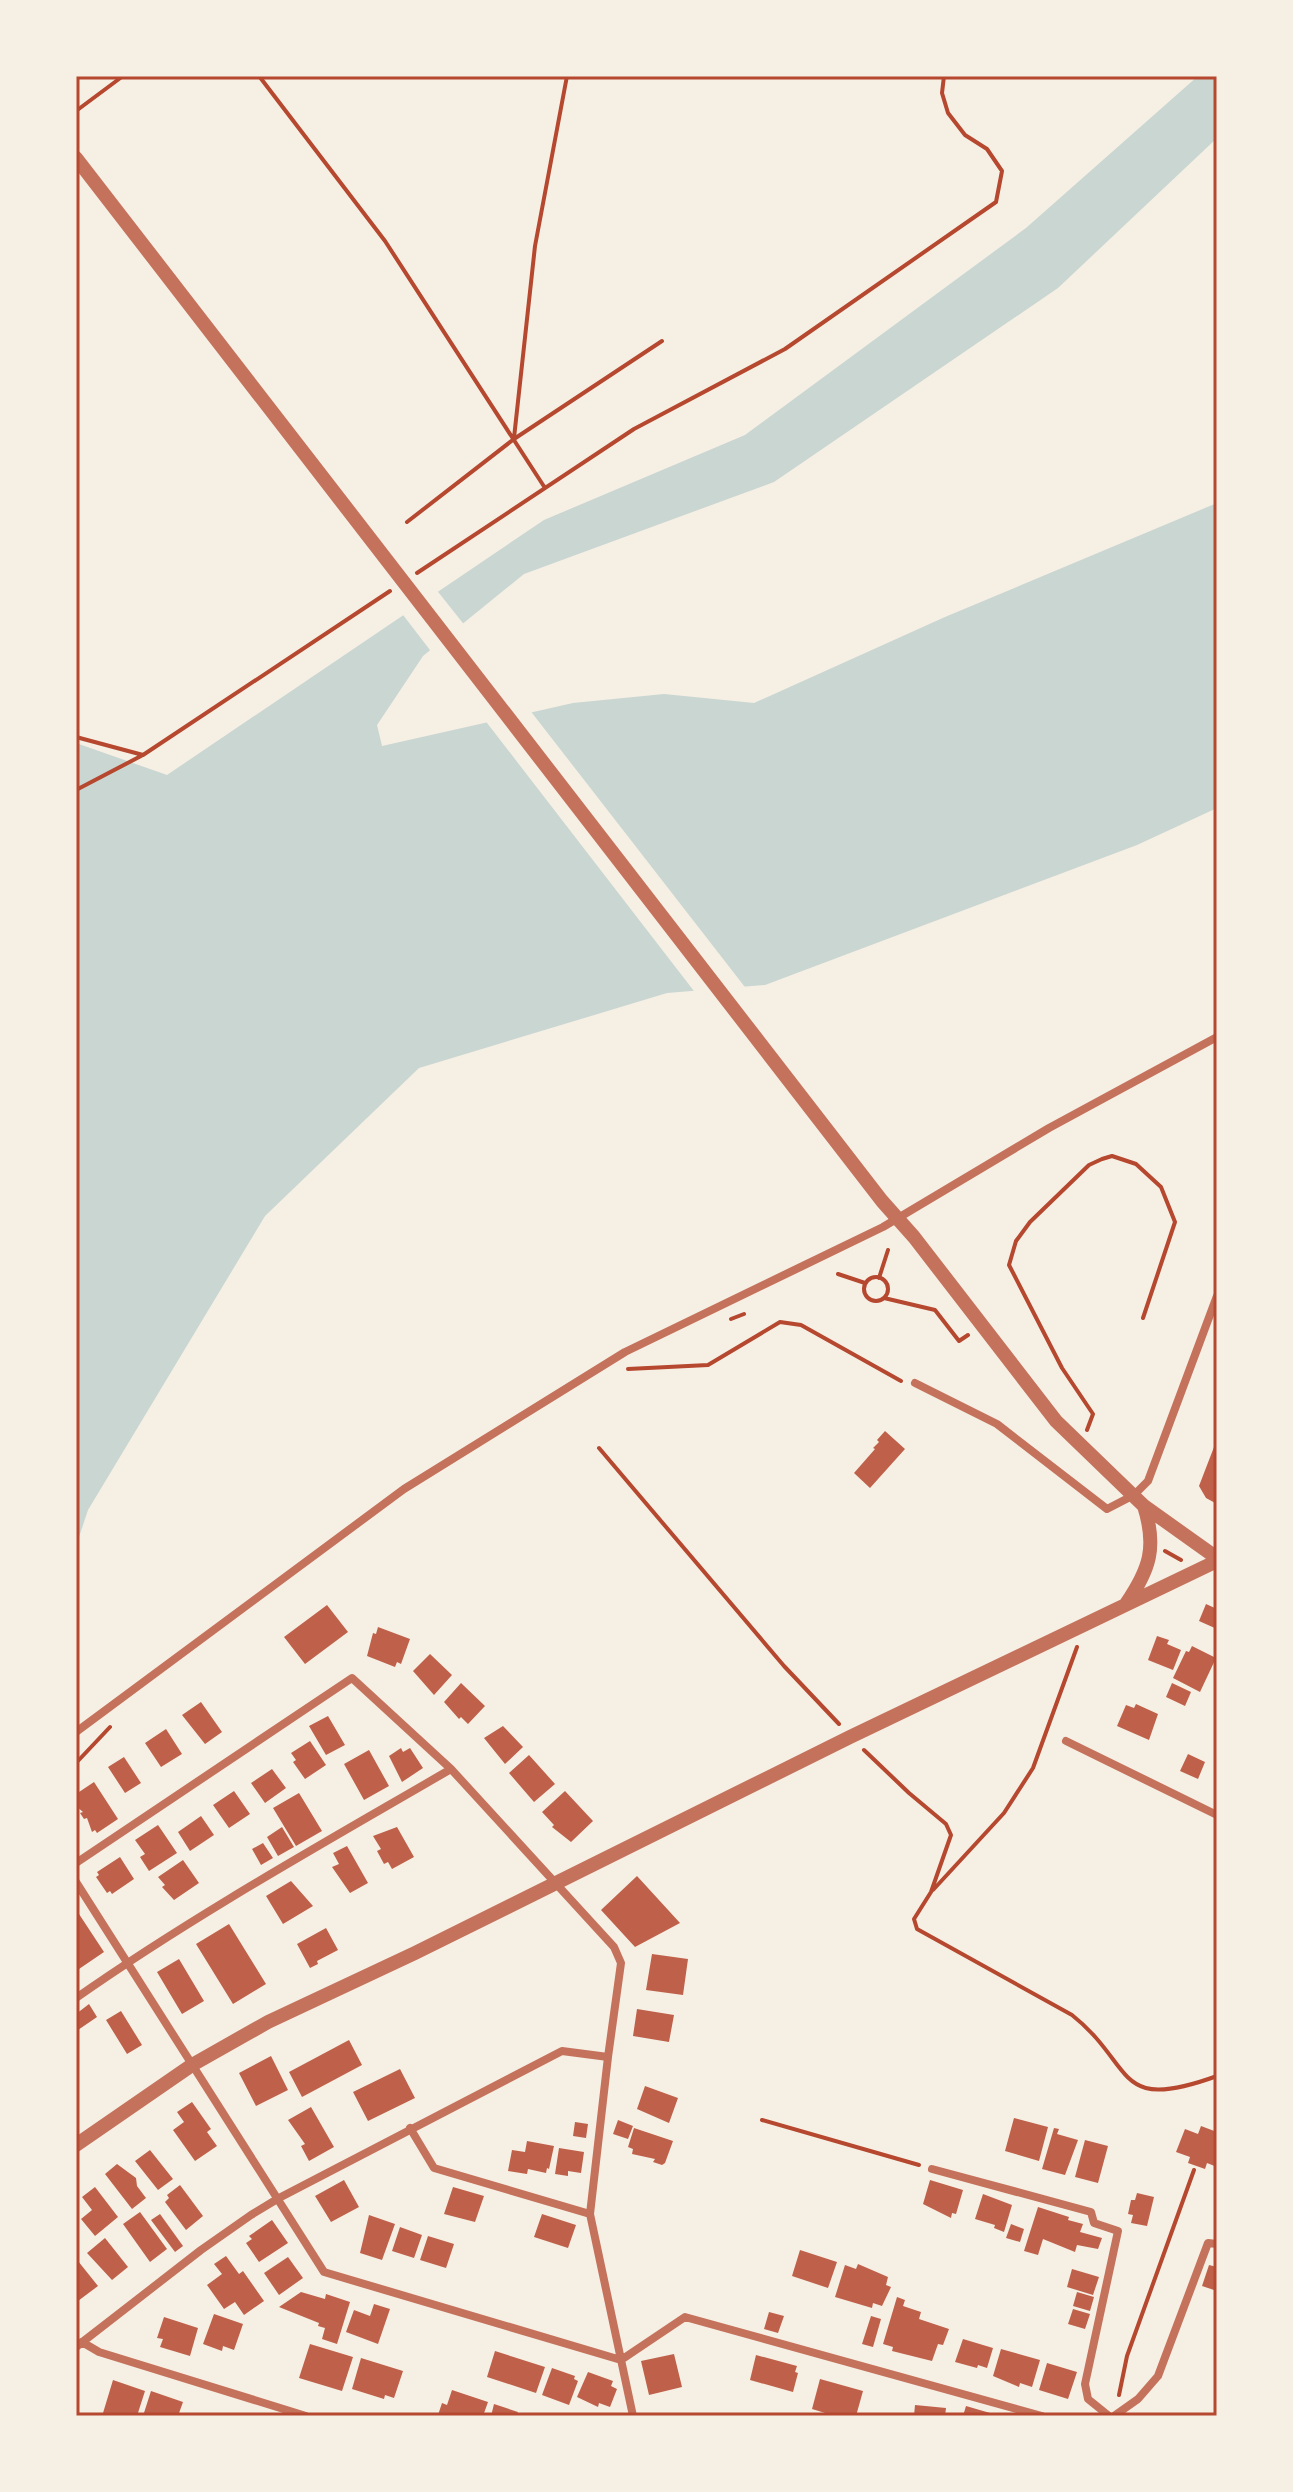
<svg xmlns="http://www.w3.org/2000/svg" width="1293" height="2492" font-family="'Noto Sans',sans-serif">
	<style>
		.water { fill: #c9d6d2 }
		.pier { fill: #f6efe4 }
		.building { fill: #bf614a }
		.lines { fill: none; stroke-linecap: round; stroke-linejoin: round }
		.path { stroke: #b5482f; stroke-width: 4 }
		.minor { stroke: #c5725c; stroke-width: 8 }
		.tertiary { stroke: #c5725c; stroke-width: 14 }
		.neatline { fill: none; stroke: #b5482f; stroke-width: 3 }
	</style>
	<rect width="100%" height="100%" fill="#f6efe4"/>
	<path class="water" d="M1198,76H1217V138L1058,288L774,482L524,574L423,656L377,725L382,746L573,703L664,694L754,703L945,617L1217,503V808L1137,845L765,985L667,993L419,1068L265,1216L88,1510L76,1546V743L167,775L544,520L745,435L1026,228Z"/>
	<path class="pier" d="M435,588L466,627L433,654L400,611Z
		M529,709L748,991L697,995L484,719Z"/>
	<path class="building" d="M885,1431L905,1449L870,1488L854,1473L875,1449L873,1448L879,1442L877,1440Z
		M1214,1447H1217V1504L1206,1498L1199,1486Z
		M1206,1604L1217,1609V1629L1199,1621Z
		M327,1605L348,1632L305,1664L284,1637Z
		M378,1627L410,1639L401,1664L397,1662L395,1667L367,1656L373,1633L376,1634Z
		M1157,1636L1169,1640L1167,1644L1181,1650L1173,1670L1148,1660Z
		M1192,1646L1216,1658L1200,1692L1173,1678L1186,1651L1189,1652Z
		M430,1654L452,1675L434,1695L413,1671Z
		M461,1683L485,1706L468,1724L461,1717L459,1719L444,1702Z
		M1172,1683L1191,1692L1185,1706L1166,1697Z
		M201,1702L222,1732L205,1744L182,1715Z
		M1136,1704L1158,1714L1149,1740L1117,1726L1126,1705L1134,1708Z
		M328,1716L345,1745L326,1755L309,1726Z
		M503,1726L523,1747L505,1764L484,1738Z
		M166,1729L182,1754L161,1767L145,1743Z
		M310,1741L326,1765L305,1779L293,1762L296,1760L291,1753Z
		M401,1748L403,1752L410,1748L423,1768L402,1782L389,1756Z
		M369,1750L389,1786L364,1800L344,1764Z
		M1188,1754L1205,1762L1198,1779L1180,1771Z
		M529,1755L555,1784L534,1802L509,1773Z
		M124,1757L141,1783L125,1793L108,1767Z
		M272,1769L286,1788L265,1803L251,1783Z
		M94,1782L118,1819L97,1833L95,1830L92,1832L87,1818L84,1819L80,1813L83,1812L76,1806V1794Z
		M234,1791L250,1814L229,1828L213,1805Z
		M565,1791L593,1821L571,1842L552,1827L554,1825L542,1812Z
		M299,1793L322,1831L296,1846L273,1808Z
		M201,1816L214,1835L190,1851L178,1832Z
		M158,1825L177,1853L149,1871L140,1857L145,1854L135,1840Z
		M282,1827L294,1847L278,1856L267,1837Z
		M397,1827L414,1857L392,1869L388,1862L384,1864L377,1851L381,1849L373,1836Z
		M263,1843L273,1858L261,1865L252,1849Z
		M347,1846L368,1883L350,1893L332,1867L339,1864L333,1853Z
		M120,1857L134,1879L112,1894L110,1891L107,1893L96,1877L99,1875L97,1872Z
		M183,1860L199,1883L174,1900L162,1887L165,1885L158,1877Z
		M637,1876L680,1923L635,1947L601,1910Z
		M291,1881L313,1906L283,1924L266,1896Z
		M79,1914L104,1952L79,1969L76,1965V1915Z
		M229,1924L266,1984L233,2004L196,1944Z
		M326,1928L338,1950L317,1961L318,1964L310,1968L297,1944Z
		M652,1954L688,1959L683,1995L646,1990Z
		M179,1959L204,2001L182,2014L157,1972Z
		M89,2004L97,2017L78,2030L76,2014Z
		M637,2009L674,2015L669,2042L633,2036Z
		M121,2011L142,2045L127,2054L106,2020Z
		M349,2040L362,2065L302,2097L289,2072Z
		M271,2056L288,2090L256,2106L239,2073Z
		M400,2069L415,2098L368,2121L353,2092Z
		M645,2086L678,2098L669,2123L637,2109Z
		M192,2102L211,2129L207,2132L217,2146L195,2161L173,2130L184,2122L177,2112Z
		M311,2107L334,2147L309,2161L301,2146L305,2144L288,2120Z
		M1014,2118L1048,2127L1039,2161L1005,2151Z
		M618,2120L633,2126L628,2139L613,2134Z
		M575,2122L588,2124L586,2138L573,2136Z
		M1201,2126L1217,2132V2167L1207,2163L1205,2169L1188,2163L1190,2157L1176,2152L1185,2129L1198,2134Z
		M634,2128L673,2141L665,2163L662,2165L653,2162L655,2159L632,2154L633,2149L628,2147Z
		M1054,2128L1059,2129L1057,2134L1078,2140L1065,2175L1042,2169Z
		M1085,2140L1108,2146L1098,2183L1075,2177Z
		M527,2141L554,2146L549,2169L547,2168L546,2173L528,2169L527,2174L508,2171L512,2150L525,2152Z
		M559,2148L584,2152L581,2173L568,2171V2176L555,2174Z
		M150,2150L173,2179L158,2190L135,2161Z
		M117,2164L136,2178L137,2186L146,2198L132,2209L105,2174Z
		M344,2180L359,2207L331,2222L315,2196Z
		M930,2180L963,2190L956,2214L952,2213L951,2218L923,2204Z
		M180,2185L203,2216L186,2230L165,2202L169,2198L167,2195Z
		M95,2187L118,2217L95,2236L81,2219L92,2210L82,2197Z
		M453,2187L484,2196L475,2222L444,2214Z
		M1137,2193L1154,2197L1147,2226L1131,2223L1133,2215L1128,2214L1131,2200H1135Z
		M983,2194L1012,2205L1004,2232L994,2228L995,2225L975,2219Z
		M1038,2207L1069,2217L1068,2220L1083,2224L1080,2232L1102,2238L1098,2249L1077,2245L1075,2252L1043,2239L1038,2255L1024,2251Z
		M140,2212L167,2249L150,2262L123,2224Z
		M160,2214L183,2246L175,2252L151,2220Z
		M542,2214L576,2225L568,2248L534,2237Z
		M369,2215L395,2224L382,2260L360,2253Z
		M272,2220L288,2243L259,2262L246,2243L252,2239L249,2236Z
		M1011,2224L1024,2229L1020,2242L1006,2238Z
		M400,2227L422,2235L414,2258L392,2251Z
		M428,2236L454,2244L446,2268L420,2260Z
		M105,2238L128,2267L112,2280L87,2253Z
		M800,2250L837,2262L828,2288L792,2276Z
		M226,2256L239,2274L243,2271L264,2301L244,2315L235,2302L224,2309L207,2285L222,2274L214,2264Z
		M288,2257L303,2278L279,2295L264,2273Z
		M78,2261L98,2286L78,2301L76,2262Z
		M858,2264L888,2277L886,2285L891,2287L882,2306L873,2303L872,2308L835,2297L845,2265L856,2269Z
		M1209,2265L1217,2267V2291L1202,2286Z
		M1072,2269L1099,2277L1093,2295L1067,2287Z
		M301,2292L325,2299L326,2294L350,2302L337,2344L322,2339L325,2328L318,2326L319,2323L279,2307Z
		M1077,2292L1094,2297L1090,2311L1073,2306Z
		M897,2297L905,2300L903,2306L921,2312L919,2319L949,2329L943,2345L938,2344L932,2361L892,2351L893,2347L883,2344Z
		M374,2304L390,2309L378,2344L346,2332L354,2310L370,2316Z
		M1073,2309L1090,2314L1085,2329L1068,2324Z
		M769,2312L784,2316L778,2333L764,2329Z
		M214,2314L243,2324L234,2350L223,2346L222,2351L203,2344Z
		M871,2316L881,2319L873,2347L862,2344Z
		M164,2317L198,2328L190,2356L160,2347L163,2339L157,2338Z
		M963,2339L993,2348L987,2368L978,2365L977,2368L955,2362Z
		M310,2344L353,2357L342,2391L299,2378Z
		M1001,2349L1040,2360L1032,2387L1020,2383L1019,2387L993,2376Z
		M495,2351L545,2367L536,2393L487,2377Z
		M674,2354L682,2387L649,2395L641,2361Z
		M756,2355L797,2366L795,2372L798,2373L793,2392L750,2380Z
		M361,2358L403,2371L394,2398L385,2395L384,2399L352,2389Z
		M1047,2363L1077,2372L1068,2399L1039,2390Z
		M552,2368L575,2376L574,2379L578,2381L569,2405L542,2395Z
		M588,2372L613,2381L611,2386L617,2389L610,2407L599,2403L598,2407L577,2397Z
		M820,2379L863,2391L856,2416H835L812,2409Z
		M113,2380L145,2391L137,2416H113L103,2413Z
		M452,2390L488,2402L483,2416L438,2415L442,2403L447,2405Z
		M151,2391L183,2402L178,2416H143Z
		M494,2404L518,2412L516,2416H491Z
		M915,2405L946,2408L945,2416H914Z
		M966,2406L997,2415V2416H963Z"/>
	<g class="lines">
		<path class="path" d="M259,76L385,241L545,488
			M76,111L123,76
			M514,438L535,246L567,76
			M407,522L514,439L662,341
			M417,573L634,429L785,349L996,202L1002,171L987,149L965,135L948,113L942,93L944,76
			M76,737L143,755L390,591
			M76,790L141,756
			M838,1274L865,1283
			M864 1289a12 12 0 1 1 24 0a12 12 0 1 1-24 0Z
			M879,1278L888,1250
			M884,1298L935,1310L959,1341L968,1335
			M731,1319L744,1314
			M628,1369L708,1365L780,1322L801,1325L901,1381
			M1087,1430L1093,1414L1062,1368L1009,1265L1016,1241L1030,1222L1089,1165L1102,1159L1112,1156L1136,1164L1161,1187L1175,1222L1143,1318
			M599,1448L784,1666L839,1724
			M1165,1551L1181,1560
			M864,1750L909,1793L946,1824L951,1835L931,1892L914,1919L917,1929L1072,2015C1136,2066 1113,2114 1217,2076
			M76,1763L110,1727
			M933,1890L1004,1813L1033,1768L1077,1647
			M762,2120L919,2165
			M1119,2395L1127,2356L1194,2170"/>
		<path class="minor" d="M915,1383L997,1424L1107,1509L1134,1495L1148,1481L1217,1296
			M76,1732L404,1489L625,1352L883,1227L1049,1128L1217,1037
			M1066,1741L1217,1815
			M76,1863L352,1678L451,1769L614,1947L621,1963L608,2057L562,2051L279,2198L251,2215L201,2250L76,2347
			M76,1882L324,2272L621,2360L685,2317L1042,2416
			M76,1998C196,1914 324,1843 451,1769
			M608,2057L590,2214L633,2416
			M410,2128L434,2168L590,2214
			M932,2169L1091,2212L1094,2223L1118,2231L1085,2384L1088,2399L1109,2416
			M82,2342L99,2352L306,2416
			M1114,2416L1138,2399L1158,2376L1208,2243L1217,2244"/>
		<path class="tertiary" d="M76,158L882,1201L914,1237L1056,1421L1144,1506L1217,1558
			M1126,1604C1150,1569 1157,1547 1144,1506
			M76,2145L192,2065L268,2022L415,1953L850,1737L1217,1561"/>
	</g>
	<rect width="1293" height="2492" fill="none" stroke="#f6efe4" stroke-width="156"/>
	<rect x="78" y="78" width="1137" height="2336" class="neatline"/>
</svg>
